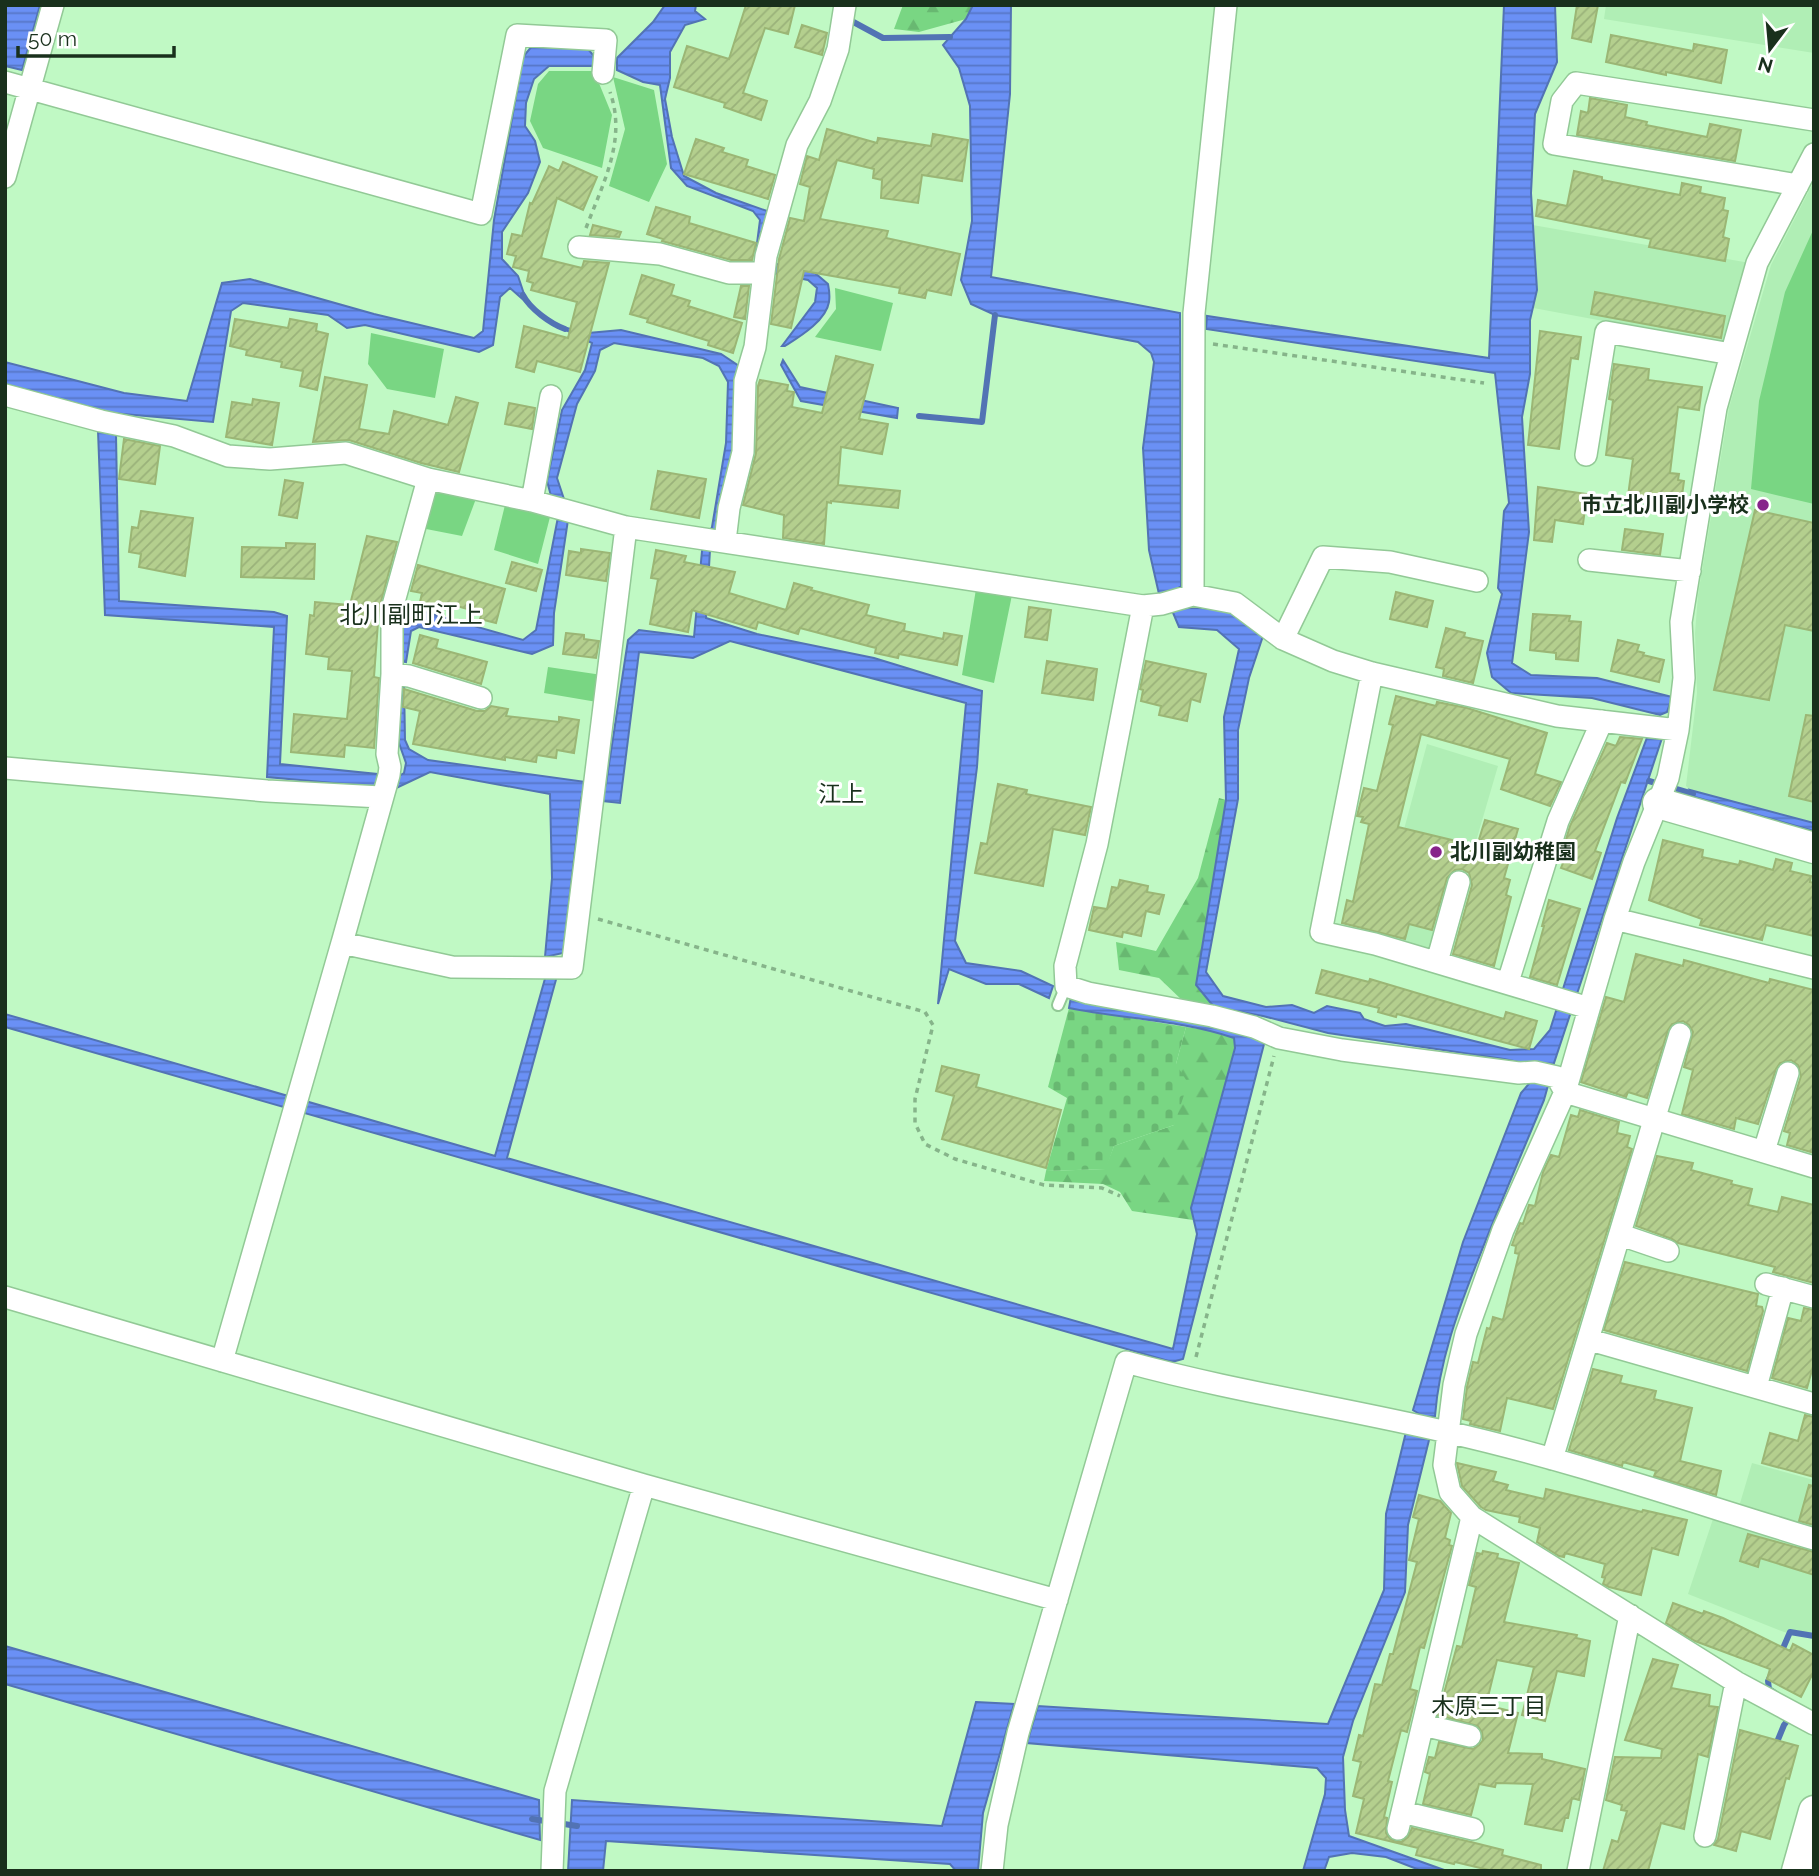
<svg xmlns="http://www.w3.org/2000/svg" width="1819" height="1876" font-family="Raleway,'Noto Sans JP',sans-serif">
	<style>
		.built { fill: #b0eeb5 }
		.green { fill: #79d683 }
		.forest { fill: url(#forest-firs) }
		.cemetery { fill: url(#cemetery-stones) }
		.water { fill: url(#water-rules); stroke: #5273b4; stroke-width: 2 }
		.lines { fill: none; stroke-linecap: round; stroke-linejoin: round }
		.stream { stroke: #5273b4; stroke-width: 6 }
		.building { fill: url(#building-hatch); stroke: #9bb675; stroke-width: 2 }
		.lane-casing { stroke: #92c996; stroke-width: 14 }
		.street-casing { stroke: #92c996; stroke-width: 24 }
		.secondary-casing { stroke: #92c996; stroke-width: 33 }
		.path { stroke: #86b48a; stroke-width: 3.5; stroke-dasharray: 5 5; stroke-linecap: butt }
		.lane { stroke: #fff; stroke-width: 10 }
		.street { stroke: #fff; stroke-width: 21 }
		.secondary { stroke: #fff; stroke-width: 30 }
		.poi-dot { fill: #87238b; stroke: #fff; stroke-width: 2.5 }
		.labels { text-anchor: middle; stroke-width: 6; stroke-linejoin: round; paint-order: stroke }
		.poi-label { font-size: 21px; font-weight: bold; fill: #19301c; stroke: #fff; text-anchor: end }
		.neighbourhood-label { font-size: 23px; fill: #19301c; stroke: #fff }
		.quarter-label { font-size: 24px; fill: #19301c; stroke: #fff }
	</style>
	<defs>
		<pattern id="forest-firs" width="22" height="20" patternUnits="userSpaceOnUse" patternTransform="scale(1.75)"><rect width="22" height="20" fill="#79d683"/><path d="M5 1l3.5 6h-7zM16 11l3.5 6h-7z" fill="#68b871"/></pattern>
		<pattern id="cemetery-stones" width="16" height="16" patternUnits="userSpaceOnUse" patternTransform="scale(1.75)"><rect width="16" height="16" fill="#79d683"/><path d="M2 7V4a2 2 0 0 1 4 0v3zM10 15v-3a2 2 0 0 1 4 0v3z" fill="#68b871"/></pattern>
		<pattern id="water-rules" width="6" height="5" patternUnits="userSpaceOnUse" patternTransform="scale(1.75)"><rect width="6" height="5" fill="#6a90f5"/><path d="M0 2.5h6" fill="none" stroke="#5676c6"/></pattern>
		<pattern id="building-hatch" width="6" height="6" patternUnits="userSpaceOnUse" patternTransform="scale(1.75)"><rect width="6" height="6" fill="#b4cf8e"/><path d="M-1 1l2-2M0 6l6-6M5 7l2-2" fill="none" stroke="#9ab27a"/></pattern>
	</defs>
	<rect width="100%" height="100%" fill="#c0f9c4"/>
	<path class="built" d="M1606,5H1814V53L1604,19Z
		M1814,181V823L1690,790L1686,786L1697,693L1695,633L1698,595L1729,408L1771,265Z
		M1515,222L1750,263L1727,344L1512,304Z
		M1427,744L1498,766L1443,954L1375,937Z
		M1752,1463L1814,1480V1534L1738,1510Z
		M1715,1513L1814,1544V1637L1784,1632L1688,1594Z"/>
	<path class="green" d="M549,71H594L612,115L602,168L543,148L530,121L538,84Z
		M613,77L654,90L667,164L649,202L609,186L625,129Z
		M1814,228V504L1751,489L1759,401L1785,292Z
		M835,288L893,303L881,351L815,337L836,309Z
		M371,333L444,349L435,398L387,389L368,364Z
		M431,487L477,496L462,536L421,528Z
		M505,505L550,517L538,564L494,550Z
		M976,589L1012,595L994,683L962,675Z
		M548,667L602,675L597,702L544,693Z"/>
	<path class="forest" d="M903,5H973L966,19L919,32L894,29Z
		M1219,798L1226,800L1196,985L1214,1007L1185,1003L1159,978L1119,970L1116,942L1156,951L1198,878Z
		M1186,1027L1213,1031L1234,1037L1235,1048L1191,1208L1193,1220L1132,1211L1120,1192L1103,1184L1044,1181L1046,1171L1105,1169L1114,1146L1174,1125L1176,1064Z"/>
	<path class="cemetery" d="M1069,1008L1186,1027L1176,1064L1188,1083L1174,1125L1114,1146L1106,1169L1046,1171L1067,1098L1048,1087Z"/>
	<path class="water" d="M5,5H40L22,70L5,66Z
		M665,5H696L695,11L705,19L685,25L670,52V78L665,99L672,137L684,176L716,193L767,211L758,262L755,259L760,220L753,211L687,186L671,168L660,85L643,82L617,70V58L653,22Z
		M973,5H1011L1010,94L991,277L1180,313L1181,586L1170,594H1159L1149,550L1143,448L1154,362L1151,353L1138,342L995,315L971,304L961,280L972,221L970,106L959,68L943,45L966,19Z
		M1504,5H1555L1557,62L1535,114L1531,193L1537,290L1530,320V374L1522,417L1529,532L1512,663L1531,675L1597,678L1672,697L1667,712L1660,715L1592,698L1511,693L1492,677L1487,653L1502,594L1498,588L1504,511L1509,503L1495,373L1206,329L1207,316L1489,358Z
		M532,46L588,49L598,61L592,66H549L534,79L526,103L525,126L535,141L540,162L528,193L502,232V259L518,276L527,303L510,288L500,297L493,345L479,352L365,325L347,328L328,315L243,303L231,311L213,422L112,413L5,384V362L124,393L187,401L222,283L250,279L374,314L474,338L483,331L494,220L523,57Z
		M772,263L815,273L828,284C829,289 830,296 829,302C826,321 799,337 785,346H782L815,302L817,288L808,280L772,273Z
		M558,326L588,333L621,330L721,354L739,366L736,445L720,520L710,550L706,618L757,634L874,658L982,691L977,767L955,941L966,963L1021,971L1053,986L1049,998L1019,984H986L949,969L938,1004L966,703L730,641L693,658L639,652L620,803L601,801L606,784L628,640L639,630L694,637L702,551L712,527L726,443L728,382L719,366L703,358L614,343L600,350L595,371L577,404L557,478L564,499L551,496L547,481L562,410L585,370L592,343Z
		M783,360L800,387L898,408L897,418L801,401L781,365Z
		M98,431L116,435L119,601L274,612L287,616L280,764L377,774V787L267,777L274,627L105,615Z
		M558,517L568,520L554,613L553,645L532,654L419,627L411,631L406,662L399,661L398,634L404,606L523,640L536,630Z
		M1171,608H1203L1231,611L1264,633L1249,678L1238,730V799L1206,972L1223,996L1266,1007L1292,1005L1314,1013L1327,1006L1360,1013L1364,1019L1385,1026L1406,1024L1510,1050L1534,1049L1550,1030L1617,818L1648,735L1662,738L1552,1069L1504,1059L1328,1033L1263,1016L1214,1007L1196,985L1226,800L1224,717L1239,649L1217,630L1179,627Z
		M404,682L405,740L409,749L428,760L586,782L581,799L563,953L545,957L552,878L550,794L430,772L394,789L395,778L404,773L406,763L399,743V683Z
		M1690,790L1814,823V831L1695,797Z
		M546,975L557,976L507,1158L1173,1349L1197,1234L1191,1208L1235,1048L1234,1038C1182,1020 1123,1019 1069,1008L1071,997L1252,1034L1264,1044L1183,1359L1172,1362L5,1027V1014L495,1156Z
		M1533,1079L1549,1082L1544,1100C1522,1153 1499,1206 1478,1260C1458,1310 1439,1362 1435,1416L1424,1417L1413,1410L1463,1242L1521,1093Z
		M1406,1432L1430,1436L1408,1525L1405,1592L1353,1721L1343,1757L1345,1810L1349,1836L1447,1871H1422L1386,1857L1352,1853L1329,1857L1324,1871H1303L1325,1794L1326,1778L1317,1768L1027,1743L1038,1706L1328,1724L1384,1590L1386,1514Z
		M5,1646L539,1800L540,1840L5,1684Z
		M976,1702L1014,1704L983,1813L978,1871H956L950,1864L606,1841L603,1871H568L572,1800L942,1826Z"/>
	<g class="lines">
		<path class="stream" d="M846,18L883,38L950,37
			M523,295C530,309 551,324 565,329
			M919,416L982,422L995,315
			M1649,781L1693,794
			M1781,1653L1790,1632L1814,1636
			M1772,1673L1768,1681L1769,1689L1775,1693
			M1775,1747L1784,1725L1791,1716
			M532,1819L577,1826"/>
	</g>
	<path class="building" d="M746,5H795L788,34L765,28L743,93L767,101L761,120L724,107L725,103L674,87L687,46L729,59Z
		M1577,5H1598L1591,42L1572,38Z
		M802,25L827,33L822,55L795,47Z
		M1611,35L1693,51L1694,44L1727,50L1721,83L1666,72V75L1606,62Z
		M1590,98L1627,105L1625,117L1647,122L1646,125L1707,137L1710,124L1741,130L1735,161L1577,135L1581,111L1588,113Z
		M827,129L877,143L878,138L931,146L933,134L968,140L962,181L922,175L918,203L881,198L882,180L873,178L874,169L837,160L820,219L888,231L886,238L960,254L951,295L927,290L925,298L899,293L900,288L804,271L791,328L771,324L779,259L790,218L804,221L810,187L800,184L807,156L819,160Z
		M696,139L724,148L722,152L748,160L746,166L775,175L768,199L684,174Z
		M563,162L597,177L583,210L557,198L541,258L582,268L584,261L609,263L580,372L537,361L534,372L516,367L524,326L568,338L577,302L531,290L533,283L527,281L529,271L513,267L516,256L507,254L512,234L522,236L530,203L532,204L549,166L559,171Z
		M1574,171L1602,177V180L1680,195L1682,183L1701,187L1700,193L1725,198L1723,210L1728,211L1723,237L1729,239L1725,261L1649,247L1651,239L1536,216L1538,200L1567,206Z
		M656,207L690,217L689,223L756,243L752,260H731L662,241L663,239L647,234Z
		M593,225L621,232L619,237L590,235Z
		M642,275L674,285L671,295L690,301L688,306L742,323L733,353L708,345L709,341L647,322L648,319L630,314Z
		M741,286H749L745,319L734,317Z
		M1595,292L1725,316L1721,338L1591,314Z
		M235,319L288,328L290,319L317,324L316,331L328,334L317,390L300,386L303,371L281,367L282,362L246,355L247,350L230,346Z
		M1540,331L1581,337L1578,359L1571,358L1559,449L1528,445Z
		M836,356L873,365L859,419L888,424L882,454L841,447L838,485L900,491L898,508L831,501V503L827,502L824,544L783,538L784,515L743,505L756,453L758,386L760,380L788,385L787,391L794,392L792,407L822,413Z
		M1614,364L1649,369L1648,380L1702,387L1699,410L1678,407L1670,473L1679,474L1678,480L1684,481L1681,503L1628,496L1633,459L1606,455L1613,400L1609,399Z
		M325,377L367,385L359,429L389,434L394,411L448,425L456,397L478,403L459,472L421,463L349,440L313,442Z
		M253,399L279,403L272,445L226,437L232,402L252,405Z
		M509,403L535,408L532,429L505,424Z
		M124,439L160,446L155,484L119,479Z
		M658,471L706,479L699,518L651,509Z
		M285,480L303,483L297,518L279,515Z
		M1538,487L1587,494L1583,524L1555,520L1552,542L1534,540Z
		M1755,510L1814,523V631L1785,625L1769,700L1714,690Z
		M141,511L193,518L185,576L139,567L141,554L129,552L132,527L138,528Z
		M1625,529L1663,534L1660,555L1622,550Z
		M367,536L397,542L379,609L374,677L379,678L374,748L345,745L344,757L291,752L294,714L347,719L352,671L328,669L329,657L306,654L310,615L314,616L315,602L350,605Z
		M286,543L315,544L314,579L241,577L242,547L286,548Z
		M581,549L610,553L606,581L566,575L569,551L581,553Z
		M656,550L686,556L684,562L735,572L729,593L786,610L794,583L812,588L811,590L869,605L866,615L905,624L904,631L943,639L944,633L962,636L957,665L899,654L898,658L875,653L876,648L868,646L800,628L798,634L758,622L756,629L692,610L688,632L650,624L658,579L651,578Z
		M512,562L542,570L536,591L506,583Z
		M418,565L505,589L496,623L480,619L482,613L446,603L445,609L420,602L422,593L411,591Z
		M1396,592L1433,601L1427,627L1390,619Z
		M1029,607L1051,610L1047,640L1025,637Z
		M1533,614L1570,616L1569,621L1581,622L1578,661L1556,659V653L1530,650Z
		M1446,628L1465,633L1464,637L1483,641L1473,683L1443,676L1444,669L1436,667Z
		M566,633L584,635V639L599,641L596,658L563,654Z
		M420,635L438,640L436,648L487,662L481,684L413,663Z
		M1618,640L1639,645L1637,651L1644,653L1643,655L1664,660L1659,682L1611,671Z
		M1047,661L1097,669L1093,700L1042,693Z
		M1146,661L1206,674L1200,702L1191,699L1187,721L1159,715L1161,706L1141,701L1143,690L1140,689Z
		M404,689L477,711H485L491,706L508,709L506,716L559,722V717L579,720L574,753L557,750L556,758L537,755L536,762L505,757V760L413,744L420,711L403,707Z
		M1396,696L1436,706L1437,702L1467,708L1547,733L1535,774L1561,782L1550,806L1501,789L1510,759L1421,734L1398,827L1477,846L1485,820L1518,829L1504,878L1510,880L1506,895L1511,897L1494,966L1453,954L1472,885L1469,873L1462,869L1455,870L1447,878L1432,930L1409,924L1405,939L1342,923L1347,900L1353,902L1369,824L1361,822L1363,817L1357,816L1364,788L1377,791L1393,725L1389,724Z
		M1806,715L1814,716V802L1789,796Z
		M1620,737L1642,739L1625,783L1621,782L1595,851L1601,853L1592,879L1561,868L1565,858L1561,856L1570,826L1607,743L1616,746Z
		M998,784L1027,790L1026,794L1091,807L1085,835L1053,829L1043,886L975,873L981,843L987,844Z
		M1663,840L1703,850L1702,857L1739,865L1740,861L1773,870L1776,859L1792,863L1790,871L1811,876L1810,882L1814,883V936L1766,925L1762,940L1700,925L1702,919L1649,900Z
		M1120,880L1148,886L1147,892L1164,895L1159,914L1146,911L1141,936L1123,932L1122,937L1089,930L1094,907L1107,909L1112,887L1118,888Z
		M1549,900L1580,909L1557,985L1530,977L1544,926H1542Z
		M1636,954L1683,966L1684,960L1769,983L1770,979L1814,990V1153L1787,1145L1790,1133L1784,1131L1801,1076L1798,1065L1791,1060L1780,1063L1776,1069L1758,1124L1736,1118L1734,1129L1682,1114L1693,1070L1684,1067L1693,1032L1689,1025L1683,1021L1672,1024L1668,1030L1647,1098L1628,1092L1626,1097L1581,1082L1606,997L1624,1002Z
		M1322,970L1369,982L1370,979L1504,1019L1506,1012L1537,1021L1529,1049L1397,1014L1396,1017L1378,1012L1379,1008L1316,993Z
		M942,1066L979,1075L976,1087L1061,1110L1046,1168L942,1139L954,1096L936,1091Z
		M1580,1110L1619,1122L1617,1133L1630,1136L1627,1147L1632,1149L1553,1409L1507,1398L1500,1431L1470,1424L1471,1421L1463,1419L1467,1387L1473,1362L1478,1363L1487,1328L1490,1329L1493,1317L1503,1320L1519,1254L1515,1253L1516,1246L1512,1245L1520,1223L1523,1224L1529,1205L1535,1206L1543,1172L1551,1155L1559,1157L1571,1115L1578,1117Z
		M1657,1156L1693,1163L1691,1170L1732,1181L1731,1184L1752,1189L1748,1205L1778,1212L1782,1197L1814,1205V1283L1773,1272L1775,1267L1678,1243L1672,1239L1636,1226Z
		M1625,1262L1758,1294L1756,1306L1762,1307L1763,1311L1747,1371L1604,1330Z
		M1804,1308L1814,1310V1363L1807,1388L1772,1378L1788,1318L1801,1321Z
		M1593,1369L1622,1376L1620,1383L1656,1391L1654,1399L1692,1408L1680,1461L1721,1471L1716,1495L1654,1476L1656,1471L1623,1462L1622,1466L1569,1450Z
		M1805,1415L1814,1417V1477L1762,1463L1770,1433L1798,1441Z
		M1457,1463L1496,1472L1493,1481L1508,1485L1506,1490L1544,1499L1546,1489L1642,1512L1643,1510L1687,1520L1678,1555L1652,1548L1641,1595L1609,1587L1603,1584L1605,1578L1602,1577L1605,1564L1565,1553L1564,1557L1559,1556L1537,1542L1540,1528L1519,1522L1520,1517L1486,1510L1481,1507L1462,1486Z
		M1809,1485L1814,1486V1525L1799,1521Z
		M1419,1495L1440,1501L1451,1513L1445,1538L1450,1540L1449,1545L1452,1546L1424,1648L1420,1647L1410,1689L1417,1691L1407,1732L1401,1730L1388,1781L1392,1782L1384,1817L1387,1818L1386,1833L1390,1839L1401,1842L1408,1837L1412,1828L1471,1842L1503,1850L1502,1855L1541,1865V1871H1493L1455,1862L1454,1864L1416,1855L1418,1848L1356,1833L1364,1799L1353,1796L1361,1762L1353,1760L1359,1735L1363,1736L1375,1684L1382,1685L1390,1654H1393L1417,1562L1409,1560L1419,1519L1413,1517Z
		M1748,1534L1814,1552V1575L1760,1558L1758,1567L1740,1561Z
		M1483,1551L1498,1554L1497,1558L1519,1563L1504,1622L1577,1635L1576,1638L1590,1641L1584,1676L1557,1671L1545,1721L1522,1715L1534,1667L1497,1660L1486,1705L1518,1713L1508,1753L1542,1754V1759L1585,1769L1579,1800L1572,1798L1568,1818H1565L1562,1831L1525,1824L1533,1784L1496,1783L1495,1787L1479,1784L1471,1815L1423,1804L1430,1774L1425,1772L1429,1757L1435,1758L1439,1742L1473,1749L1479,1745L1483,1740L1482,1732L1478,1726L1438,1715L1457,1646L1462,1647L1476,1587L1469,1585L1477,1553L1482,1554Z
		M1673,1603L1703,1614L1704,1611L1723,1618L1790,1651L1793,1644L1814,1655V1671L1801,1697L1767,1679L1770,1669L1695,1641L1666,1623Z
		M1653,1659L1678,1665L1671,1688L1710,1695L1709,1706L1718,1707L1708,1757L1698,1754L1684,1829L1661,1823L1648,1871H1603L1612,1840L1618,1842L1627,1811L1621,1810L1622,1805L1606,1800L1615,1757L1661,1758L1662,1749L1625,1740Z
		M1740,1730L1798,1746L1789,1779L1786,1778L1770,1839L1741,1831L1736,1851L1714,1845L1718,1839Z"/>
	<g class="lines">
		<defs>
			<path id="lane" d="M1058,1005L1066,986"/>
			<path id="street" d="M5,82L481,214L517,35L606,40L603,73
				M1814,154L1757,263L1716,408L1681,622L1684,678L1678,730L1668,778L1634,862L1615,919L1565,1092L1503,1230L1466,1334L1454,1385L1444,1465L1450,1492L1472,1517L1736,1682L1814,1724
				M5,177L53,5
				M1798,185L1554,144L1562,101L1576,83L1814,120
				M579,247L660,254L729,273H763
				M5,395L101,421L174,436L228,456L270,459L346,453L428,479L532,501L626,527L1143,606L1162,604L1193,595L1235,603L1283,639L1333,661L1372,673L1557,716L1678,730
				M1586,455L1606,332L1731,354
				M428,479L392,609V674L387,754L390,767L389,775L342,943L452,967L572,968L626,527
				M532,501L551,396
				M725,541L729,508L743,452L745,381L755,347L766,256L797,145L820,101L838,49L845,5
				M1589,560L1690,571
				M1193,595L1194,313L1226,5
				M1143,606L1097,844L1065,966L1066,986L1088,993L1212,1016L1254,1027L1279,1038L1342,1050L1519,1073L1535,1072L1557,1077L1565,1092L1814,1167
				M1283,639L1323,557L1390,562L1477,581
				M1372,673L1321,932L1375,944L1589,1008
				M392,674L409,676L481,698
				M5,768L267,791L381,797
				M1615,919L1814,968
				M1437,962L1459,882
				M1508,982L1558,821L1602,721
				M1764,1151L1788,1073
				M1621,1235L1668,1251
				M1766,1284L1814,1297
				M5,1297L644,1485L1057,1600
				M1590,1340L1814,1404
				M222,1361L342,943
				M1756,1387L1783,1288
				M1552,1459L1680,1034
				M1423,1725L1470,1736
				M1402,1812L1473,1829
				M1398,1829L1472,1517
				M1705,1836L1736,1682
				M552,1871L555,1791L644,1485
				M992,1871L997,1825L1018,1733L1126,1362C1232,1391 1340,1407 1447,1432C1571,1460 1692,1502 1814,1539
				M1578,1871L1630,1615"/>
			<path id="secondary" d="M1658,803L1814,848
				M1797,1871L1814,1811"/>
		</defs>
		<use href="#lane" class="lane-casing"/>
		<use href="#street" class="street-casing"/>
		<use href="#secondary" class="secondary-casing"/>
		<path class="path" d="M586,228C603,183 627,140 610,92
			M1213,344L1484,383
			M598,919L925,1012L933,1025L915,1099V1123L925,1144L955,1159L1044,1185L1102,1188L1120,1196
			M1196,1357L1274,1056"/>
		<use href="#lane" class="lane"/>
		<use href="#street" class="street"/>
		<use href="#secondary" class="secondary"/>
	</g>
	<g class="poi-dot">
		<circle cx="1763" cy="505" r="7"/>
		<circle cx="1436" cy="852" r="7"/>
	</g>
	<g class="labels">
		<g class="poi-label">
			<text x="1749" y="512">市立北川副小学校</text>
			<text x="1450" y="859" text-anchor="start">北川副幼稚園</text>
		</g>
		<g class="neighbourhood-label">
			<text x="841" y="802">江上</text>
			<text x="1489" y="1714">木原三丁目</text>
		</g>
		<g class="quarter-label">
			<text x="411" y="623">北川副町江上</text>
		</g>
	</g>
	<rect width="1819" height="1876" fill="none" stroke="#19301c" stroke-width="14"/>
	<g transform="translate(1770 49) rotate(196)" stroke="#ffffff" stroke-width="5" paint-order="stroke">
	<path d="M0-5L12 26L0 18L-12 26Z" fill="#19301c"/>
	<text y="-10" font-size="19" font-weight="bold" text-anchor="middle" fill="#19301c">N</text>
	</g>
	<path d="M18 46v10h156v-10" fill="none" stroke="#19301c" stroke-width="3.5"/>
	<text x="28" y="46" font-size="21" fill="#19301c" stroke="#ffffff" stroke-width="5" paint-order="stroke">50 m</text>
</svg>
